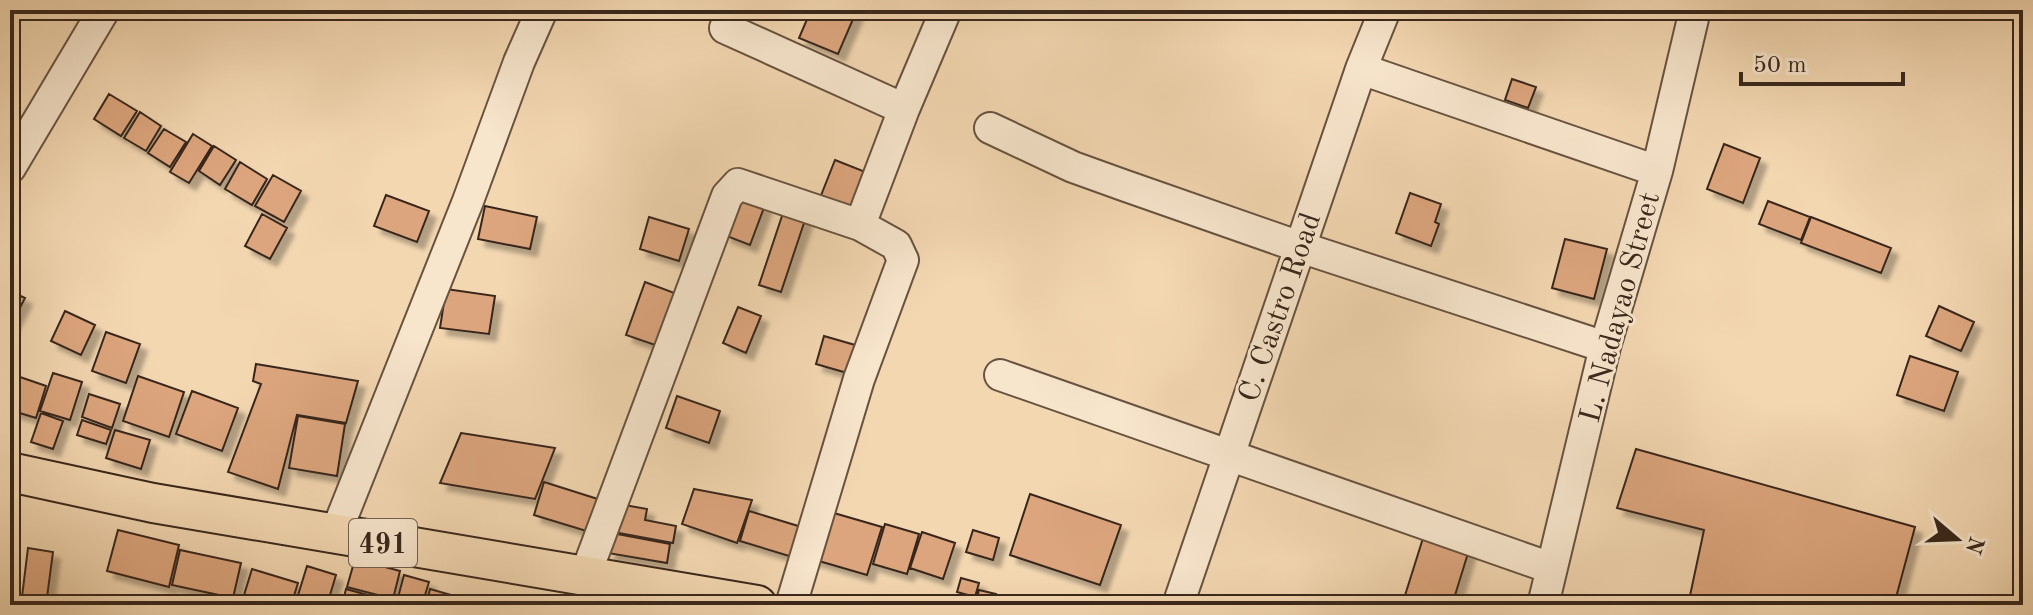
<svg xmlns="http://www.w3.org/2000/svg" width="2033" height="615" font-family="'Old Standard TT',serif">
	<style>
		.building { fill: #dca57d; stroke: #39271b; stroke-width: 2; filter: url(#shadow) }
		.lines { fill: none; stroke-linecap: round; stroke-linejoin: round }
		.minor-casing { stroke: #685340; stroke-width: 34 }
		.major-casing { stroke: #39271b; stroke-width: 42 }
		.minor { stroke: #f7e5cc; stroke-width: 30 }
		.major { stroke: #f3d7b1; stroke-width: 38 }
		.labels { text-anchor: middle; stroke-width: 6; stroke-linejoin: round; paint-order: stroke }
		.shield { fill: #f7e5cc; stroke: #726050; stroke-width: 2 }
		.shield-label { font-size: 28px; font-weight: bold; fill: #39271b }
		.street-label { font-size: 30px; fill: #39271b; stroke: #f7e5cc }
	</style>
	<defs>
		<filter id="shadow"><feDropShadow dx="7" dy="7" stdDeviation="2" flood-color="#0004"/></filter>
	</defs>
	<rect width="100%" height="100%" fill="#f3d7b1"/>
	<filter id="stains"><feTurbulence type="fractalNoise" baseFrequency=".0025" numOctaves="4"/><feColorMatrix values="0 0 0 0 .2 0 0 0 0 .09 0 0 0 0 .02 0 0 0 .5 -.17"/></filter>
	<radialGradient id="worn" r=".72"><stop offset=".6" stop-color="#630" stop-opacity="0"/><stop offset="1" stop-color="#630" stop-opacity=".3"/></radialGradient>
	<path class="building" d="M811,10H857L838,54L799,38Z
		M1512,79L1536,87L1528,108L1505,100Z
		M109,94L137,111L121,136L94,119Z
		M140,112L161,126L146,151L124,138Z
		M164,129L186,142L170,167L148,153Z
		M193,134L212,146L189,183L170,172Z
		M1724,144L1760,158L1743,203L1707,189Z
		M214,146L236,160L220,185L199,171Z
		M835,160L873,175L858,213L820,198Z
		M240,162L267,179L252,205L225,189Z
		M273,175L301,191L284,222L255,206Z
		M1410,193L1441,204L1435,222L1439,224L1431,246L1396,233Z
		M386,195L429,211L417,242L374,226Z
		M739,195L765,205L750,245L724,235Z
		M1768,201L1810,217L1801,240L1759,224Z
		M485,206L537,217L530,249L478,239Z
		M785,207L807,214L781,292L759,285Z
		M262,214L287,228L270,259L245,246Z
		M649,217L689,229L679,261L640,249Z
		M1811,217L1891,248L1881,273L1801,243Z
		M1565,239L1607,249L1594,299L1552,288Z
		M645,282L677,294L658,346L626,335Z
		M446,289L495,296L489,334L440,328Z
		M10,291L25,298L10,327Z
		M1939,306L1974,322L1961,351L1926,336Z
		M738,307L761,316L746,353L723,343Z
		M65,311L95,325L81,355L51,341Z
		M106,332L140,344L126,383L92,371Z
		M824,336L862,347L854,375L816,364Z
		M1910,356L1958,372L1944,411L1897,395Z
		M256,364L358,381L346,423L297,415L278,489L228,472L261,384L253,381Z
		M53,373L82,382L70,420L40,411Z
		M138,376L184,392L169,437L123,421Z
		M20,377L46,386L36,418L10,410Z
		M192,391L238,408L222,451L176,434Z
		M89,394L120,404L112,428L82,417Z
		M677,396L720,411L709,443L666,428Z
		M41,413L63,421L53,449L31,442Z
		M298,416L345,424L337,476L289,468Z
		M82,420L111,430L106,444L77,435Z
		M115,430L150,440L141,469L106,458Z
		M461,433L555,448L535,499L440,483Z
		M1636,449L1915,527L1894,605H1688L1704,530L1617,508Z
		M544,482L604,501L593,533L534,515Z
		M694,489L752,500L737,543L682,524Z
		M1030,494L1121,525L1100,585L1010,555Z
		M619,504L647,509L645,520L676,526L673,543L608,531Z
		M749,511L808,529L799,559L740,541Z
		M827,511L882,527L867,575L812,559Z
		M885,524L919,534L907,574L873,564Z
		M118,530L179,545L169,587L107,571Z
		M973,530L999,538L993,560L966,552Z
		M922,532L955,543L943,579L910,568Z
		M612,533L670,544L667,563L608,553Z
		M1424,535L1469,550L1452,605H1402Z
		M28,548L53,552L46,605H21Z
		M180,550L241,563L233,598L172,585Z
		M355,559L400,571L393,599L347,587Z
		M307,566L336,575L327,605H295Z
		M252,569L298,583L291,605H241Z
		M404,575L429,582L422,605H396Z
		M961,578L979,583L975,597L957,592Z
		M346,589L371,596L369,605H342Z
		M430,589L458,597L456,605H426Z
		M979,590L996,594L993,605H975Z
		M373,595L395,601L394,605H371Z"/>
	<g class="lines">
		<defs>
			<path id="minor" d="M725,28L904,109
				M1361,69L1657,171
				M990,128L1073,167L1123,185L1300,247L1605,347
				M10,168L104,10
				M860,225L904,109L946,10
				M1000,375L1551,568
				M335,535L468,201L519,62L542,10
				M585,576L727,196L738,184L860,225L896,245L903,260L859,379L791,605
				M1178,605L1361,69L1385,10
				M1543,605L1605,347L1657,171L1695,10"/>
			<path id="major" d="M10,472L153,503L757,605"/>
		</defs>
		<use href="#minor" class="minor-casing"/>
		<use href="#major" class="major-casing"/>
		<use href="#minor" class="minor"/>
		<use href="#major" class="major"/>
	</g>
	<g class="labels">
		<rect class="shield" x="349" y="519" width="68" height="48" rx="6"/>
		<g class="shield-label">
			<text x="383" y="553">491</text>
		</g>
		<g class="street-label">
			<text transform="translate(1279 307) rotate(-71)" y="10">C. Castro Road</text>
			<text transform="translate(1619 307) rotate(-75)" y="10">L. Nadayao Street</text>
		</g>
	</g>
	<rect width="2033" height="615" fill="none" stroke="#f3d7b1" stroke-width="40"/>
	<rect x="12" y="12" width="2009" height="591" fill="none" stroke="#39271b" stroke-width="4"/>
	<rect x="20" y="20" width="1993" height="575" fill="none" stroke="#39271b" stroke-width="2"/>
	<g transform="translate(1957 539) rotate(109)" stroke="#f7e5cc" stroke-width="6" paint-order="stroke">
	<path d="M0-6L14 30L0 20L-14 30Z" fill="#39271b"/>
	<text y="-12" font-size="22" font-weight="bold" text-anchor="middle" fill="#39271b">N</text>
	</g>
	<path d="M1741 72v12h162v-12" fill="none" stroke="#39271b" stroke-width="4"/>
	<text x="1753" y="72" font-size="24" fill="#39271b" stroke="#f7e5cc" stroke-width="6" paint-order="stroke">50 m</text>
	<rect width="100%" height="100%" filter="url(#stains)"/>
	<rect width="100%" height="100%" fill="url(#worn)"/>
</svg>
